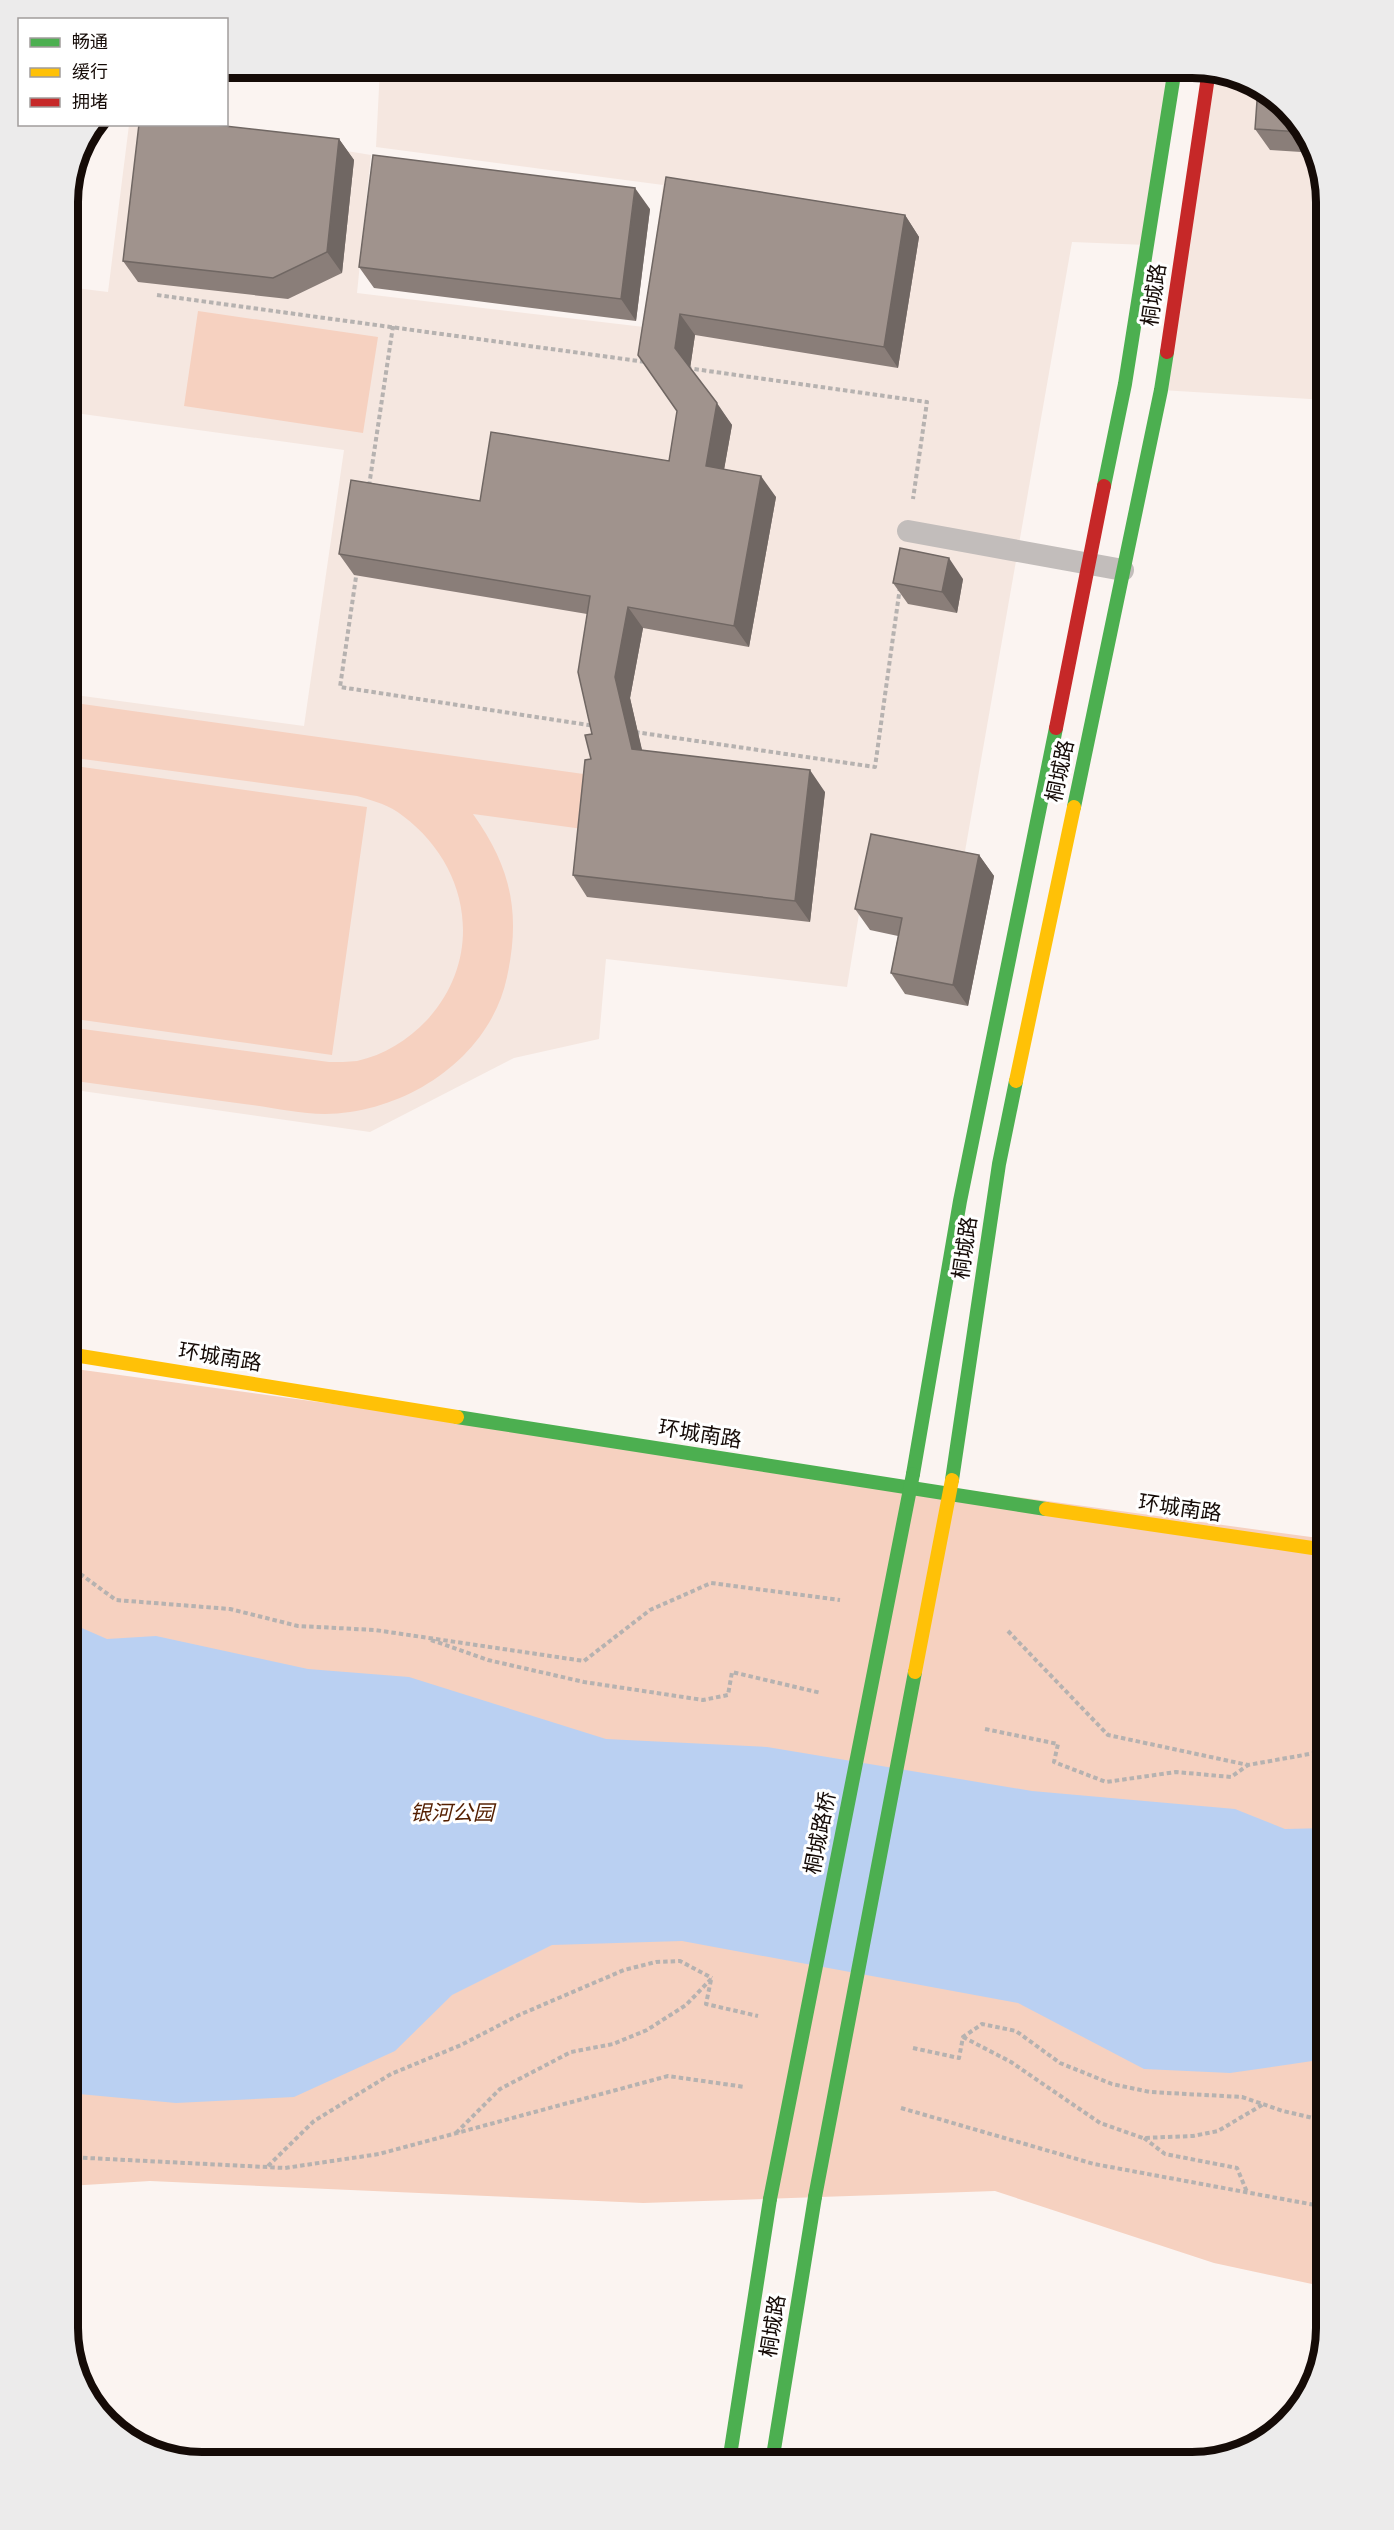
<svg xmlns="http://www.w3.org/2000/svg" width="1394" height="2530" font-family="'IBM Plex Serif','Noto Sans SC',serif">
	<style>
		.built { fill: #f5e7e0 }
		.green { fill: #f6d1c0 }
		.water { fill: #bad0f2 }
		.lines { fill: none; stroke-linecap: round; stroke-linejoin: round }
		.path { stroke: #b6b2b0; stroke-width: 4; stroke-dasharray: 4.5 3; stroke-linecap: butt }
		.lane { stroke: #c2bdbb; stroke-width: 22 }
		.fast { stroke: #4caf50; stroke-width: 14 }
		.slow { stroke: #ffc107; stroke-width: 14 }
		.jam { stroke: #c62828; stroke-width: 14 }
		.fast-bridge { stroke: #4caf50; stroke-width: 14 }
		.slow-bridge { stroke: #ffc107; stroke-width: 14 }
		.wall { fill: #8a7e79 }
		.shaded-wall { fill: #706763 }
		.building { fill: #a0938d; stroke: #706763; stroke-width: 1.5 }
		.labels { text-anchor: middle; stroke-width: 6; stroke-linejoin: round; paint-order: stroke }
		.street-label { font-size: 21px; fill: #150b07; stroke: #fff }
		.park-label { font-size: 21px; font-style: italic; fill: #541f00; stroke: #fff }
		.rim { fill: none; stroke: #150b07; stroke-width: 8 }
	</style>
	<rect width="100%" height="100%" fill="#fbf4f1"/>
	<path class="built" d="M380,68H1175L1147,245L1072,242L964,857L871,841L847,987L606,959L599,1039L514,1058L370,1132L68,1089V694L304,726L344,450L68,412V287L108,292L129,125H189L371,155L357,293L644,327L663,185L376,147Z
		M1209,70L1267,90L1316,150L1326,202V400L1161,390Z"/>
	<path class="green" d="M198,311L378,337L363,433L184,406Z
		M68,702L598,776L590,830L473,814C511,867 521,913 507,977C490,1058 406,1113 325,1114C298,1114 270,1107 244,1104C185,1096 126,1088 68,1080V1027L329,1062C338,1062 348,1062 357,1061C384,1055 408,1040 427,1020C485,957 470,866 403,816C390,805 374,801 357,796L68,757Z
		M68,765L367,807L332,1055L68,1018Z
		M68,1368L1326,1539V2287L1214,2263L995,2191L643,2203L150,2181L68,2186Z"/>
	<path class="water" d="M68,1622L107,1639L156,1636L308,1669L409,1677L606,1739L767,1747L1032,1791L1235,1809L1285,1829L1326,1828V2059L1230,2073L1144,2069L1018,2003L682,1941L552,1945L452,1995L395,2051L294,2097L176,2103L68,2093Z"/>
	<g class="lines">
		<path class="path" d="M157,295L646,362
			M687,368L927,402L913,499
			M369,486L393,326
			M357,570L340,687L595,726
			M635,732L875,767L900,587
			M68,1565L116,1600L230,1609L298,1626L375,1630L584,1661L650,1610L711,1583L840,1600
			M1008,1631L1108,1735L1248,1765L1326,1751
			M431,1640L488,1660L584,1682L703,1700L728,1695L732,1672L821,1693
			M985,1729L1058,1744L1054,1762L1106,1782L1176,1772L1231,1777L1248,1765
			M711,1980L706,2004L758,2016
			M963,2037L1011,2062L1100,2123L1143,2138L1193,2136L1218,2131L1262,2105
			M913,2048L959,2058L963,2037L982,2024L1016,2031L1060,2063L1112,2084L1150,2092L1242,2097L1283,2111L1326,2121
			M901,2108L1094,2164L1315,2205L1326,2210
			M456,2133L500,2089L571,2052L613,2044L647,2030L686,2005L712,1978
			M1144,2138L1165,2154L1237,2168L1247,2192
			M68,2157L285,2168L379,2154L668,2076L745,2087
			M268,2166L314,2121L391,2074L461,2045L519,2015L624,1970L656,1962L680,1961L712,1978"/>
		<path class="lane" d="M908,531L1123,570"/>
		<path class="fast" d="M1104,486L1125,384L1175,68
			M1074,807L1161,390L1167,352
			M457,1417L1046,1509
			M913,1474L960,1201L1056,728
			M952,1480L999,1164L1016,1081
			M729,2462L770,2199
			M772,2462L815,2197"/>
		<path class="slow" d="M1016,1081L1074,807
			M68,1354L457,1417
			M1046,1509L1326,1550"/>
		<path class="jam" d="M1167,352L1209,70
			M1056,728L1104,486"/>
		<path class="fast-bridge" d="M815,2197L915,1672
			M770,2199L913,1474"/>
		<path class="slow-bridge" d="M915,1672L952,1480"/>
	</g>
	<path class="wall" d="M1267,90L1316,150L1317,153L1270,150L1255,129Z
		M339,139L354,160L342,273L288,299L138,282L123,261Z
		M666,177L905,215L919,237L898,368L695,335L690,368L732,425L724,469L776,497L749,647L643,628L630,698L642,751L825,792L810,922L587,897L573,875L591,759L592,734L587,614L354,575L339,554L480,501L669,461L677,411Z
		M650,209L636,321L374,288L359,267Z
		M1326,218V310L1321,302Z
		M963,579L957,613L908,604L893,583Z
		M979,855L994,876L968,1006L905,994L891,973L898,936L870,930L855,909Z"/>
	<path class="shaded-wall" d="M339,139L354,160L342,273L327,252Z
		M635,188L650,209L636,321L621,299Z
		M905,215L919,237L898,368L884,347Z
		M680,314L695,335L690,369L675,348Z
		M717,403L732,425L721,487L706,466Z
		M761,476L776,497L749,647L734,626Z
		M949,558L963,579L957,613L942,592Z
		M628,607L643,628L630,698L647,771L632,749L615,677Z
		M810,770L825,792L810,922L795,901Z
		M979,855L994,876L968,1006L953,985Z"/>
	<path class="building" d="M1258,87L1267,90L1301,132L1255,129Z
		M139,124H207L339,139L327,252L273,278L123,261Z
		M373,155L635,188L621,299L359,267Z
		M666,177L905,215L884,347L680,314L675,348L717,403L706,466L761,476L734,626L628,607L615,677L632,749L810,770L795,901L573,875L585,760L591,759L585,735L592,734L578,672L590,596L339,554L351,480L480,501L491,432L669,461L677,411L638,355Z
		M1324,218H1326V302H1321Z
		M900,548L949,558L942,592L893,583Z
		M871,834L979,855L953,985L891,973L902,918L855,909Z"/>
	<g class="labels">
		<g class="street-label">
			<text transform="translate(1154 295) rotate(-82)" y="7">桐城路</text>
			<text transform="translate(1060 771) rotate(-78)" y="7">桐城路</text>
			<text transform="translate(965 1248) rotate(-82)" y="7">桐城路</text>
			<text transform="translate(220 1357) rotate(9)" y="7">环城南路</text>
			<text transform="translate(700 1434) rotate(9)" y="7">环城南路</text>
			<text transform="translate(1180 1508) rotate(8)" y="7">环城南路</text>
			<text transform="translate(820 1833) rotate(-79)" y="7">桐城路桥</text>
			<text transform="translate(773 2326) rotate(-81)" y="7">桐城路</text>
		</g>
		<g class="park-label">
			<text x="452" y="1820">银河公园</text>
		</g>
	</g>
	<path d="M0 0H1394V2530H0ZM202 78H1192A124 124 0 0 1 1316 202V2328A124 124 0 0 1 1192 2452H202A124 124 0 0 1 78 2328V202A124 124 0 0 1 202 78Z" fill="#ecebeb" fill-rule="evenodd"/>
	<path class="rim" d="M202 78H1192A124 124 0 0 1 1316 202V2328A124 124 0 0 1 1192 2452H202A124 124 0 0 1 78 2328V202A124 124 0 0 1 202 78Z"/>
	<rect x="18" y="18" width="210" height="108" fill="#ffffff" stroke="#a19d9c" stroke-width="1.5"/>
	<rect x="30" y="38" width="30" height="9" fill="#4caf50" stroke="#a19d9c" stroke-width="1.5"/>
	<text x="72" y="48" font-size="18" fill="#150b07">畅通</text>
	<rect x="30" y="68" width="30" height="9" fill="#ffc107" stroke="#a19d9c" stroke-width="1.5"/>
	<text x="72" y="78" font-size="18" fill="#150b07">缓行</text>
	<rect x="30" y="98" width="30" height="9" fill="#c62828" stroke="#a19d9c" stroke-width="1.5"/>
	<text x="72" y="108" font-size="18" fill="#150b07">拥堵</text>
</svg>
